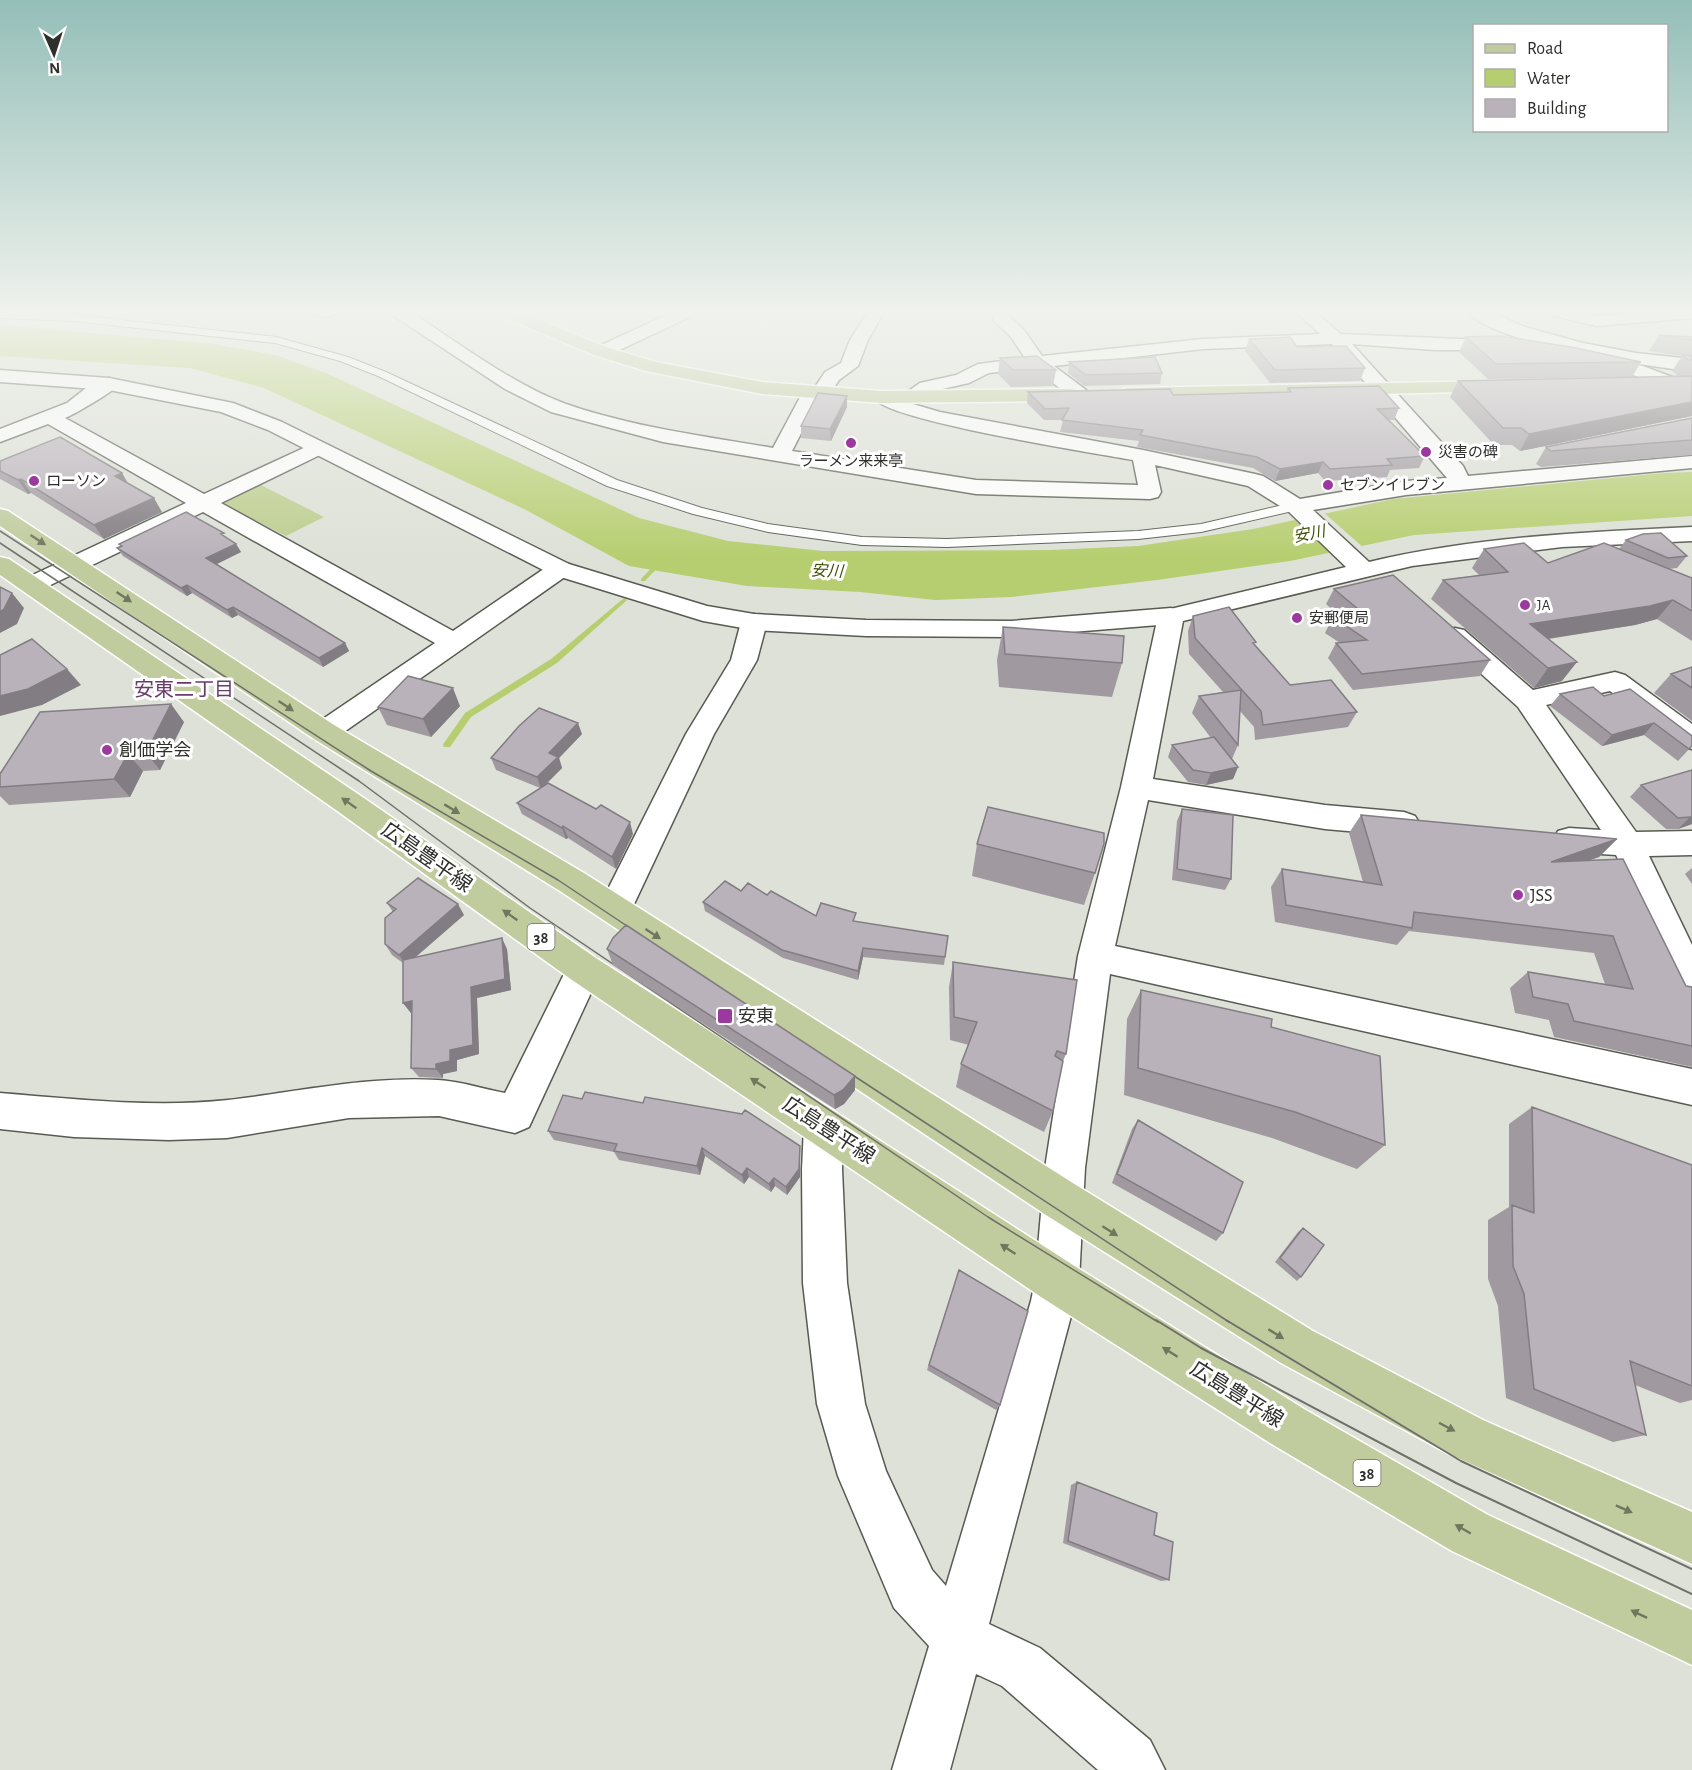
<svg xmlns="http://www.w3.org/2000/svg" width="1692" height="1770" font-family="'Alegreya Sans','Noto Sans JP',sans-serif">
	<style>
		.green { fill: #bccd8c }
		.water { fill: #b7ce70 }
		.pier { fill: #dee1d7 }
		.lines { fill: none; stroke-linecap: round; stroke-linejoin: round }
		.stream { fill: #b7ce70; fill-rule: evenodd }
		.service-casing { stroke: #585b52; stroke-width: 2 }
		.minor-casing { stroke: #585b52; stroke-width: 3 }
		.tertiary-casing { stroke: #585b52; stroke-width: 3 }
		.primary-casing { stroke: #fff; stroke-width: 3 }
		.service { fill: #fff; fill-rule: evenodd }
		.minor { fill: #fff; fill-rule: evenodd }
		.tertiary { fill: #fff; fill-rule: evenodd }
		.primary { fill: #c1cc9e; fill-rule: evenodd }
		.tram-far1 { stroke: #6f706a; stroke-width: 1.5 }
		.tram { stroke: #6f706a; stroke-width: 2 }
		.wall { fill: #a099a0 }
		.shaded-wall { fill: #827d82 }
		.building { fill: #bab2ba; stroke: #827d82; stroke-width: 1.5 }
		.oneway { fill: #71765f }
		.poi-dot { fill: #9b399f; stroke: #fff; stroke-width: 2 }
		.labels { text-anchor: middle; stroke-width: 6; stroke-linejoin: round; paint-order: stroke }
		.far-poi-label { font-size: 15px; fill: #2f302c; stroke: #fff; text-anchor: start }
		.far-water-label { font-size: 16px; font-style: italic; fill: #414e06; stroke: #fff }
		.shield { fill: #fff; stroke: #6d6e6b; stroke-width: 1.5 }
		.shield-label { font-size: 16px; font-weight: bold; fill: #2f302c }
		.poi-label { font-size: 18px; fill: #2f302c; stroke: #fff; text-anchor: start }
		.neighbourhood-label { font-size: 20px; fill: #6b3a6c; stroke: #fff }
		.near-street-label { font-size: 21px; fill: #2f302c; stroke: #fff }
	</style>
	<rect width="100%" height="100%" fill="#dee1d7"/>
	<path class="green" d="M257,483L324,517L286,536L218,501Z"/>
	<path class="water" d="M0,325L215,344L275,355L326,373L639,518L728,541L823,551L1051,550L1138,546L1253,529L1393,499L1664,473L1692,472V516L1414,535L1290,561L1157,580L1011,597L935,600L860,592L747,586L629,566L526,510L264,388L190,368L0,356Z"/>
	<path class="pier" d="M1322,511L1364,548L1333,555L1292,517Z"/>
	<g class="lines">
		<path class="stream" d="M660,560L663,562L662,563L645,581H641V579L658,561Z
			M624,598L627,600L626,601L557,663L471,717L450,747H444L443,745L444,743L465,713L551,659Z"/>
		<defs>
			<path id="service" d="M0,312L74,315L276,337L348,357L386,372L617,480L702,508L768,524L862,537L947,539L1138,531L1201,524L1296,502L1303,506L1301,509L1201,532L1138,539L947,547L862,545L768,532L693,514L607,486L378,376L340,361L275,343L74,321L0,318Z"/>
			<path id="minor" d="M312,310H332L334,312L331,316L325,317L314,314Z
				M389,310H408C454,340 515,386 566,404C632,427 704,436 773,448L805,388L815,387L825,372L841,363L850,340L869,310H885L868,340L858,366L839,380L828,397L819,398L792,451L976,480L1138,485L1133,460C1095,453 890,421 875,399L878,395L885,393L902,400L900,397L920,383L956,375L978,364L1025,358L1011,337L994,321L991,310H1007L1008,315L1024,330L1042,356L1203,339L1320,334L1294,310H1312L1341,334L1508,341L1514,342L1517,346L1514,350H1435L1352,344L1463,466L1468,476L1692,456V468L1406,495L1313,510L1369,562C1474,537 1584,532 1692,527V541L1562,547L1412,566L1183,621L1153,779L1325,805L1404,812L1415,816L1420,824L1415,832L1404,836L1325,829L1148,800L1115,946L1692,1069V1105L1110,974L1085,1168L1079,1281L1075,1301L989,1624L1040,1648L1150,1740L1165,1770H1098L1002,1686L976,1674L950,1770H892L929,1646L894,1608L838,1476L817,1404L803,1283L802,1169L804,1127L810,1114L824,1108L838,1114L844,1127L842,1169L847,1283L865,1404L886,1471L932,1570L946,1586L1031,1301L1035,1281L1045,1168L1078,956L1121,787L1158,616L1162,611L1346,567L1288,511L1248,486L1155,465L1161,492L1158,497L1150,499L976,494L663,442L551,412L505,389L391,314ZM1332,344L1447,478L1406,481L1300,499L1263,476L1255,474L1143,450L940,412L906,402L917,401L933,391L969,383L989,373L1034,368L1072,398H1086L1089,394L1086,390L1054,366L1203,349Z
				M677,310H698L696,314L609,355H597L594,351L597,347Z
				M1545,310H1572L1596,316L1692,310V318L1596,326L1547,314Z
				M1591,354L1643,366L1680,380L1683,384L1680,388L1673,390L1630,374L1585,364L1582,360L1585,356Z
				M109,378L116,380L119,384C113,392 75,414 65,418L204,494L310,445L317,443L324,445L327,449L324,453L221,503L453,631L551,564L560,562L569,564L572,569L569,574L334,739L324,742L314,739L310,732L314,725L435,643L203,512L40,590L31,592L22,590L19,585L22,580L186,503L48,424L0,442V429L67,403L86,388Z
				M754,614L763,616L767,622L757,660L714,734L627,919L615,923L603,919L598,909L686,734L731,660L741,622L745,616Z
				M1455,628L1464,630L1533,690L1615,672L1625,675L1692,724V749L1682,746L1610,691L1546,705L1636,832L1692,831V855L1649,856L1692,945V997L1679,993L1616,855L1569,852L1558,849L1553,840L1558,831L1569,828L1601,830L1518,707L1446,642L1442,636L1446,630Z
				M584,954L596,958L602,969L529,1127L515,1133L439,1116L349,1118L227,1138L169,1140L74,1137L0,1129V1093C75,1099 153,1108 228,1100C298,1092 366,1076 438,1080C460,1081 483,1089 505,1093L572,958Z"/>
			<path id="tertiary" d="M1467,310H1486L1525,327L1583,343L1636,353L1692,359V371C1651,367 1486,343 1467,310Z
				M0,370L109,378L233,403L282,422L569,564L707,606L754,614L866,620L1011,621L1171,608L1180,611L1184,616L1180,621L1171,624L1011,637L866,636L754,630L703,621L551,574L268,430L221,412L109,390L0,382Z"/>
			<path id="primary" d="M494,310H516L606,347L656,362L762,382L882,391L1072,389L1079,391L1082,395L1079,399L1072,401L882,403L762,394L646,371L594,355L496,314Z
				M1498,381L1505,383L1508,387L1505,391L1127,400L1120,398L1117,394L1120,390L1127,388Z
				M0,509L8,511L334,725L584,873L1076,1185L1313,1331L1483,1420L1692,1512V1564L1449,1454L1281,1363L1046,1215L560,891L314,739L0,526Z
				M0,557L9,559L358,794L596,958L1073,1265L1304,1409L1488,1515L1692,1610V1665L1452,1551L1270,1443L1041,1297L572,980L336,810L0,575Z"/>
		</defs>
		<use href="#service" class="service-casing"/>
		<use href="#minor" class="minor-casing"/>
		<use href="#tertiary" class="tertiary-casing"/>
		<use href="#primary" class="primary-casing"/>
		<use href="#service" class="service"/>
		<use href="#minor" class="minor"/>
		<use href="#tertiary" class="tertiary"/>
		<use href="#primary" class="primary"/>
		<path class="tram-far1" d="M0,531L371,771L558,880L639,934
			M0,543L359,781L530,908L988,1217L1158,1322
			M842,1068L1229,1322"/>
		<path class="tram" d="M1156,1320L1201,1348L1456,1483L1692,1594
			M1226,1320L1461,1461L1692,1569"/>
	</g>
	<path class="wall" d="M1659,335L1692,337V376H1678L1672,371L1682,356L1649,351Z
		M1466,337L1641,362L1632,377L1488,379L1459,352Z
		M1249,339L1297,347L1365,368L1360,381L1270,383L1245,351Z
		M1000,358L1056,370L1053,386L1011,387L998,374Z
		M1069,362L1162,373L1160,384L1084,386L1068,373Z
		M1692,376V416L1520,451L1512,445H1494L1450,397L1458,381Z
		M1288,388L1399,408L1394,420H1388L1425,456L1419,468L1390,470L1387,477L1325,481L1318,473L1275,481L1253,468L1137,447L1139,441L1060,432L1063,420H1044L1027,403L1028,392L1173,395L1286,392Z
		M847,407L831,441L801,438V426Z
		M1692,418V455L1541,467L1536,464L1546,447Z
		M0,461L122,473L128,484L162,512L104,539L31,493L28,494L0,479Z
		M227,538L236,544L241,552L216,564L345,643L349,651L323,667L238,615L232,618L192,593L187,596L123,556L117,548L121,546L119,544Z
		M1626,540L1687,556L1677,568L1668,569L1692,578V641L1657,619L1635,625L1549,639L1562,681L1534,688L1431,599L1443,580L1479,575L1472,568L1484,549L1548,563L1619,549Z
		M1334,589L1490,660L1480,676L1353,690L1328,658L1336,643H1340L1325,633L1333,617L1339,616L1326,604Z
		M1193,616L1255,645L1290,685L1357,712L1348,727L1255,740L1254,727L1240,711L1238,745L1232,759L1238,767L1233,779L1206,785L1188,782L1168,757L1172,745L1211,738L1192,713L1199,696L1223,692L1189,654L1188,631Z
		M1003,627L1122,663L1112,697L999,687L997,660Z
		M1692,667V721L1654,693L1671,674Z
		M1560,694L1604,696L1692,736V746L1678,761L1644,735L1602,746L1550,706Z
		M460,706L431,737L387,725L378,707Z
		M184,722L160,770L143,771L130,797L9,805L0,796V774Z
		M582,734L559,758L562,768L545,785L633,834L616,869L568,838L566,839L522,814L517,803L540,788L496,770L491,758Z
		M1692,770V824L1678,829H1666L1630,797L1641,785Z
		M1182,809L1231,879L1225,890L1172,880L1177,821Z
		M1361,815L1617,839L1599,857L1589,860L1686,986L1692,987V1067L1554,1037L1549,1020L1515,1013L1510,988L1528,972L1605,984L1594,953L1409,931L1397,945L1275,922L1271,887L1282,869L1363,882L1349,833Z
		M977,844L1095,873L1084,905L972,876Z
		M1692,868V884L1685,874Z
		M741,891L767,895L816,916L948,936L944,965L863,957L858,980L783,958L705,911L703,902Z
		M387,903L464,915L416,957L507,949L511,990L477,998L479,1054L457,1060V1071L443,1074V1078L419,1077L411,1068L412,1013H411L403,1003V963L392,955L385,944L393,912Z
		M607,949L855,1090L844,1104L835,1109L613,965Z
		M953,962L1066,1054L1063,1061L1053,1111L1044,1132L956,1087L961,1064L969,1045L950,1040L949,987Z
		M1141,990L1271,1027L1385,1145L1357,1169L1272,1138L1124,1095L1127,1019Z
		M1532,1107L1692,1165V1400L1680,1403L1635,1385L1646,1435L1613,1442L1506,1398L1498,1306L1488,1279V1220L1509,1207V1124Z
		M1138,1120L1223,1233L1216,1241L1112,1183L1132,1129Z
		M548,1131L800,1154V1177L787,1195L775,1186L771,1192L749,1177L744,1184L705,1156L700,1175L619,1160L614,1152L554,1140Z
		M1303,1228L1301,1277L1297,1281L1275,1262L1298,1232Z
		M959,1270L1000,1405L996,1410L927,1370Z
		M1077,1482L1154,1535L1169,1580L1161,1581L1063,1543L1071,1485Z"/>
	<path class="shaded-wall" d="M847,396V407L831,441L830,429Z
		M1692,402V416L1520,451L1529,434Z
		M1323,462L1318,473L1275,481L1280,469Z
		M122,473L130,487L115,476Z
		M21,479L31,493L28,494L18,480Z
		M154,498L162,512L104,539L94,525Z
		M236,544L241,552L211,567L206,558Z
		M187,585L192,593L187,596L181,588Z
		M12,593L24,608L17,624L0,633V612Z
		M1673,600L1657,619L1635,625L1519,643L1530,624Z
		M233,607L238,615L232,618L227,610Z
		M345,643L349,651L323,667L319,658Z
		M1577,662L1562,681L1534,688L1548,668Z
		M67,669L81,685L42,705L0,716V696Z
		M453,688L460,706L431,737L423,719Z
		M171,704L184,722L160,770L146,753Z
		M578,723L582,734L559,758L562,768L541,789L537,777L549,753Z
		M1654,723L1644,735L1602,746L1612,735Z
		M128,754L143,771L130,797L114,779Z
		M1238,767L1233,779L1206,785L1211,773Z
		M1690,817H1692V824L1678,829Z
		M630,822L633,834L616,869L612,857Z
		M563,826L568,838L566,839L562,828Z
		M1617,839L1599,857L1534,880L1551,862Z
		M458,904L464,915L406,965L399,955Z
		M502,938L507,949L511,990L477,998L479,1054L457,1060V1071L443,1074V1078L436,1069V1064L450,1050L471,987Z
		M863,948V957L858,980V971Z
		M412,1001L419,1011L411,1013L403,1003Z
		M855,1076V1090L844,1104L835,1109L834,1095Z
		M800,1146V1177L787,1195L786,1187Z
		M702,1148L705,1156L700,1175L697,1166Z
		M747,1168L749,1177L744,1184L742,1175Z
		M774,1178L775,1186L771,1192L769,1184Z"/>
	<path class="building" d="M1659,335L1692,337V340Z
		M1500,336L1571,347L1641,362L1496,364L1466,337Z
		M1290,337L1297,347L1346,346L1365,368L1275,370L1249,339Z
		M1683,355L1692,356V360H1688Z
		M1037,356L1056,370H1013L1000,358Z
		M1155,357L1162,373L1086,375L1069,362Z
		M1692,376V402L1529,434L1521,428H1503L1458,381Z
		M1379,386L1399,408L1377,409L1425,456L1387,459L1392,465L1330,469L1323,462L1280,469L1257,457L1140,435L1143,430L1062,420L1069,408L1045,409L1028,392L1170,389L1173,395L1291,392L1288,388Z
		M818,393L847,396L830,429L801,426Z
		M1692,418V440L1551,451L1546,447Z
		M60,437L122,473L115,476L154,498L94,525L21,479L18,480L0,471V461Z
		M186,512L224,533L221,534L236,544L206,558L345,643L319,658L233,607L227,610L187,585L181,588L117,548L122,546L119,544Z
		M1661,533L1687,556L1668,558L1626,540L1643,534Z
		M1524,543L1548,563L1604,543L1692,578V611L1673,600L1650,606L1530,624L1577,662L1548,668L1443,580L1508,572L1484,549Z
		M1393,575L1490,660L1362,674L1336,643L1367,640L1333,617L1359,610L1334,589Z
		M0,587L12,593L4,609L0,612Z
		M1229,607L1256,642L1253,643L1290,685L1331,680L1357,712L1263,725L1261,711L1195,638L1193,616Z
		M1003,627L1124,636L1122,663L1005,654Z
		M32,639L67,669L28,689L0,696V655Z
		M1692,667V688L1671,674Z
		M408,676L453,688L423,719L378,707Z
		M1593,687L1604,696L1630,689L1692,736V746L1689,749L1654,723L1612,735L1560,694Z
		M1241,690L1238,745L1199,696Z
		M171,704L146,753L128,754L114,779L0,787V774L40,712Z
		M539,708L578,723L549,753L558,757L537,777L491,758L519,726Z
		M1214,737L1238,767L1211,773L1193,770L1172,745Z
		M1692,770V817H1690L1678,818L1641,785Z
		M548,783L596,809L601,805L630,822L612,857L563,826L562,828L517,803Z
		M988,807L1104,833V844L1095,873L977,844Z
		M1182,809L1233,815L1231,879L1177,869Z
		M1361,815L1617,839L1551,862L1623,859L1686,986L1692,987V1046L1574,1021L1568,1004L1533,997L1528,972L1633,989L1613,936L1414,912L1412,928L1286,905L1282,869L1382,885Z
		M418,878L458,904L399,955L385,944V918L396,909L387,903Z
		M725,881L741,891L748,883L767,895L771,891L816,916L821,903L856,913L853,921L948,936L945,957L863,948L858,971L782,950L703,902Z
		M626,925L855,1076L843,1090L834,1095L607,949L613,938Z
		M502,938L505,979L471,987L473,1045L450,1050V1061L436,1064V1069L411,1068L412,1001L403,1003V960Z
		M953,962L1077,980L1066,1054L1057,1051L1055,1056L1063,1061L1053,1111L961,1064L977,1022L954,1017Z
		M1141,990L1272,1019L1271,1027L1380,1056L1385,1145L1295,1112L1138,1068Z
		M585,1092L643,1103L645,1097L742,1114L745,1110L800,1146L799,1169L786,1187L774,1178L769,1184L747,1168L742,1175L702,1148L697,1166L614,1151L617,1144L548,1131L563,1095L582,1099Z
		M1532,1107L1692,1165V1386L1630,1361L1646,1435L1534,1389L1524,1294L1513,1266L1512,1205L1534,1213Z
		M1138,1120L1243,1182L1223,1233L1117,1174Z
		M1303,1228L1324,1245L1301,1277L1280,1258Z
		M959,1270L1028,1311L1000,1405L929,1365Z
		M1077,1482L1157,1513L1154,1535L1173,1542L1169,1580L1068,1541Z"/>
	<defs><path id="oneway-solid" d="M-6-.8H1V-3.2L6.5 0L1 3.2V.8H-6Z" transform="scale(1.5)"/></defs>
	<g class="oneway">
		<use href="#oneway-solid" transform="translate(38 540) rotate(33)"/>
		<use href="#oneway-solid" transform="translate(124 597) rotate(34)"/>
		<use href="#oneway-solid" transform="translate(286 706) rotate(34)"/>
		<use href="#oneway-solid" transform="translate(349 803) rotate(-145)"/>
		<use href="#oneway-solid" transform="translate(452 809) rotate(31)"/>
		<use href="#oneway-solid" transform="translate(510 915) rotate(-145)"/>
		<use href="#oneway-solid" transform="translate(653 934) rotate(33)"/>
		<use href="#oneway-solid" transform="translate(758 1083) rotate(-147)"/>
		<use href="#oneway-solid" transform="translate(1110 1231) rotate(32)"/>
		<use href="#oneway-solid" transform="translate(1008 1249) rotate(-147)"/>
		<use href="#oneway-solid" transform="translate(1276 1334) rotate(32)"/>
		<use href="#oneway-solid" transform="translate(1170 1352) rotate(-148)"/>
		<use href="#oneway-solid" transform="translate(1447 1427) rotate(28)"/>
		<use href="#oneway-solid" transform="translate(1624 1509) rotate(24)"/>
		<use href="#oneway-solid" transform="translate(1463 1529) rotate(-150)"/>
		<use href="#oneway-solid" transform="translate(1639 1614) rotate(-154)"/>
	</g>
	<linearGradient id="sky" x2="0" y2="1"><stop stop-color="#94beb8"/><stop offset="0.56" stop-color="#f0f2ed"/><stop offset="1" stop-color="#f0f2ed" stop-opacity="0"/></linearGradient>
	<rect width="1692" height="558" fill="url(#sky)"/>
	<g class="poi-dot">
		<circle cx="851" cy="443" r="6"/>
		<circle cx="1426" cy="452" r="6"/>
		<circle cx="34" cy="481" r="6"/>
		<circle cx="1328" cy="485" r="6"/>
		<circle cx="1525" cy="605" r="6"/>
		<circle cx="1297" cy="618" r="6"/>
		<circle cx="107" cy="750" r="6"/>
		<circle cx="1518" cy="895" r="6"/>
		<rect x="717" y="1008" width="16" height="16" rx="3"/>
	</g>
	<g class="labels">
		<g class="far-poi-label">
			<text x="1438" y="457">災害の碑</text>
			<text x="851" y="466" text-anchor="middle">ラーメン来来亭</text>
			<text x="46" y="486">ローソン</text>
			<text x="1340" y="490">セブンイレブン</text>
			<text x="1537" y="610">JA</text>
			<text x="1309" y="623">安郵便局</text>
		</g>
		<g class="far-water-label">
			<text transform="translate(1309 533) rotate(-11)" y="6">安川</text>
			<text transform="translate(827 570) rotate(3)" y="6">安川</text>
		</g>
		<g class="shield">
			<rect x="527.5" y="924" width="27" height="26" rx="4.5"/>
			<rect x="1353.5" y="1460" width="27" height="26" rx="4.5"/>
		</g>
		<g class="shield-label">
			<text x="541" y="943">38</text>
			<text x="1367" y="1479">38</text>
		</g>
		<g class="poi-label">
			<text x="119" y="756">創価学会</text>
			<text x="1530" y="901">JSS</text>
			<text x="738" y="1022">安東</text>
		</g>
		<g class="neighbourhood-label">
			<text x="184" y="696">安東二丁目</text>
		</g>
		<g class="near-street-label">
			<text transform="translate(427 857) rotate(35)" y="7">広島豊平線</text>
			<text transform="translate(829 1130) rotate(33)" y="7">広島豊平線</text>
			<text transform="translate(1237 1394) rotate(32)" y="7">広島豊平線</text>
		</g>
	</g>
	<rect x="1473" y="24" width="195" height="108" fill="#ffffff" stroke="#acacab" stroke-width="1.5"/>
	<rect x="1485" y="44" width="30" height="9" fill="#c1cc9e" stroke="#acacab" stroke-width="1.5"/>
	<text x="1527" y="54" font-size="18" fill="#2f302c">Road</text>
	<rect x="1485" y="69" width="30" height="18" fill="#b7ce70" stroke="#acacab" stroke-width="1.5"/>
	<text x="1527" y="84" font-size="18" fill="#2f302c">Water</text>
	<rect x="1485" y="99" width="30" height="18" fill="#bab2ba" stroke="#acacab" stroke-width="1.5"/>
	<text x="1527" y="114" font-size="18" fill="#2f302c">Building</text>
	<g transform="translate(54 54) rotate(177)" stroke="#ffffff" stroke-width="4.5" paint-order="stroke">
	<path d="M0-4.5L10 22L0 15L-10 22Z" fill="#2f302c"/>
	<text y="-9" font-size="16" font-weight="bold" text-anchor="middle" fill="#2f302c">N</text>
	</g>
</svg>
